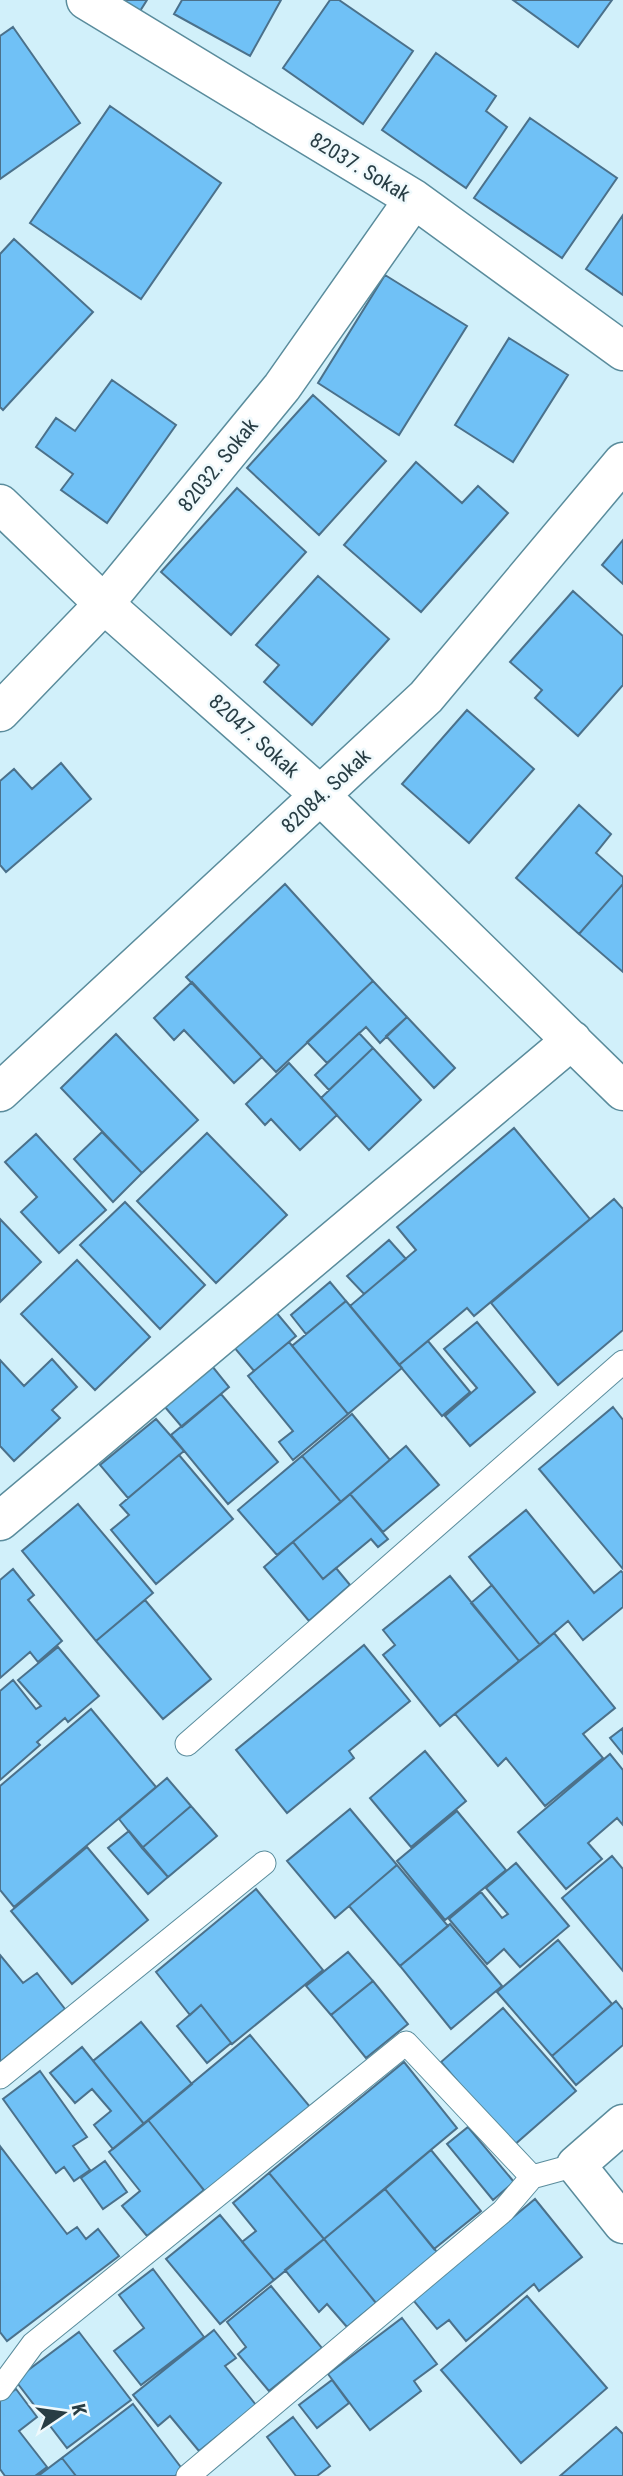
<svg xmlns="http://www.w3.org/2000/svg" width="623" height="2476" font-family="'Roboto Condensed',sans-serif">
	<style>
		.building { fill: #70c1f6; stroke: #4b718b; stroke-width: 2 }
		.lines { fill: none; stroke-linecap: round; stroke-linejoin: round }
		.lane-casing { stroke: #5a8c9c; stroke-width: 25 }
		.street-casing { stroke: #5a8c9c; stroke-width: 41 }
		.lane { stroke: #fff; stroke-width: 23 }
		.street { stroke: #fff; stroke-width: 38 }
		.labels { text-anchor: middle; stroke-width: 5; stroke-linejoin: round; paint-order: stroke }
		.street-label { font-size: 21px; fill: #283d44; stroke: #eff9fc }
	</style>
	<rect width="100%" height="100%" fill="#d1f0fa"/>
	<path class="building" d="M107,0H147L135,19Z
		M182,0H281L250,56L174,14Z
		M330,0H339L413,51L363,124L283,68Z
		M513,0H612L578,47Z
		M13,27L80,123L0,179V36Z
		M436,53L496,96L486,111L507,127L466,188L382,130Z
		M110,106L221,183L141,299L30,223Z
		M530,118L617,178L562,258L474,198Z
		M623,215V295L586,269Z
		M14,239L93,312L3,410L0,407V254Z
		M385,275L467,326L399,435L318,383Z
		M509,338L568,375L513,462L455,425Z
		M112,380L176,425L107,523L61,490L73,474L36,447L56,418L75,431Z
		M313,395L386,461L319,535L247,468Z
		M416,462L462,503L478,486L508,513L421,612L344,545Z
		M237,488L306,552L231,635L161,572Z
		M623,540V584L602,565Z
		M318,576L389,639L312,725L264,682L279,665L256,645Z
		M573,591L623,636V685L578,736L535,698L542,690L510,662Z
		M467,710L534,769L469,843L402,784Z
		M61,763L91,799L6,872L0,865V781L14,769L32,789Z
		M579,805L611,834L596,853L623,877V884L579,934L516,878Z
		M285,884L373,981L276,1072L186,977Z
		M623,884V972L579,934Z
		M373,981L407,1017L380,1043L366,1027L327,1063L307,1042Z
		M192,982L262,1057L234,1083L184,1030L174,1040L154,1018Z
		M407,1017L455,1068L434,1088L386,1036Z
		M359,1033L373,1048L329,1090L315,1075Z
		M116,1034L198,1120L142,1173L61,1088Z
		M373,1048L421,1100L369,1150L321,1098Z
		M289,1063L337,1115L300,1150L271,1119L265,1125L246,1104Z
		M514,1128L590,1219L474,1316L467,1308L399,1365L350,1306L416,1250L397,1227Z
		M102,1132L142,1173L113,1202L74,1159Z
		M207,1133L287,1215L216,1283L137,1201Z
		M36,1134L106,1210L59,1253L21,1212L37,1197L5,1162Z
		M614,1199L623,1209V1330L558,1385L491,1303Z
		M125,1202L205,1285L160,1329L80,1245Z
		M0,1219L41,1262L0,1302Z
		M389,1240L406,1259L364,1294L347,1276Z
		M77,1260L150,1337L95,1390L21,1314Z
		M330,1282L346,1301L306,1334L291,1315Z
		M346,1301L402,1368L348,1414L292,1346Z
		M275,1311L296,1336L254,1371L233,1346Z
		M477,1322L535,1392L470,1446L445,1416L477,1388L444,1349Z
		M428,1341L470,1392L442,1416L399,1365Z
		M289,1342L348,1414L293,1460L279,1442L293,1431L248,1376Z
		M52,1359L77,1387L52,1410L60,1418L14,1461L0,1446V1360L24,1386Z
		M212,1366L229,1387L182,1427L165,1407Z
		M221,1394L278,1462L228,1504L171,1435Z
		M613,1407L623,1420V1569L539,1469Z
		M352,1414L390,1460L341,1502L302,1456Z
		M156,1419L184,1451L128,1498L100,1465Z
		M406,1446L439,1485L383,1532L350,1494Z
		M179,1455L233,1519L156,1584L111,1530L129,1515L120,1505Z
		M302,1456L341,1502L277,1555L238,1510Z
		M350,1494L388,1539L378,1547L371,1539L323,1579L293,1542Z
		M78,1504L153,1593L96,1641L22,1551Z
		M526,1510L594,1593L621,1571L623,1573V1607L583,1640L568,1621L540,1645L469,1557Z
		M293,1542L323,1579L336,1568L350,1585L309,1621L264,1567Z
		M13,1569L34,1595L28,1600L62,1641L38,1662L30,1652L0,1678V1580Z
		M450,1576L519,1661L440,1726L383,1655L395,1645L383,1630Z
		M492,1585L540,1645L519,1661L471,1603Z
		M145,1600L211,1679L163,1719L96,1641Z
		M554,1633L615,1708L583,1734L603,1758L545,1806L506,1758L498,1766L455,1714Z
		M364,1645L410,1701L349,1751L354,1758L287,1813L236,1750Z
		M58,1647L99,1696L68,1722L65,1718L37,1742L40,1745L0,1780V1691L13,1680L36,1709L41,1706L18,1680Z
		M91,1709L156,1787L14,1907L0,1890V1786Z
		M623,1728V1754L610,1738Z
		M425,1751L466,1801L411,1847L370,1798Z
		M610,1754L623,1770V1825L617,1818L588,1843L602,1859L566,1889L518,1832Z
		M167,1778L191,1806L142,1848L119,1819Z
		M191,1806L217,1836L168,1877L142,1848Z
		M350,1809L397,1865L335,1918L287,1861Z
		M457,1811L506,1870L445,1920L397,1861Z
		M129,1831L168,1877L148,1894L108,1848Z
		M87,1847L148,1920L72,1984L11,1911Z
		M612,1856L623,1869V1971L562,1898Z
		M516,1863L569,1926L520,1967L504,1949L487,1964L449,1919L481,1892L502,1918L508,1914L486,1888Z
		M397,1865L448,1926L400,1966L349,1906Z
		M256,1889L323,1970L232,2044L201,2005L190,2015L156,1972Z
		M450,1924L502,1986L451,2029L400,1966Z
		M558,1940L612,2004L552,2056L497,1992Z
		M348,1952L373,1981L331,2015L306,1986Z
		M0,1955L23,1983L37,1973L65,2009L0,2062Z
		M373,1981L408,2024L366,2058L331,2015Z
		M616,2001L623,2010V2045L576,2085L552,2056Z
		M201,2005L231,2043L207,2063L177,2026Z
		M503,2008L576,2091L513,2146L441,2062Z
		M141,2022L192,2084L144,2124L93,2061Z
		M250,2035L311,2108L207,2194L148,2120Z
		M82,2047L144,2124L113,2149L94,2125L111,2111L92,2089L75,2103L50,2073Z
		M404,2062L457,2128L324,2239L269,2173Z
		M40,2071L87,2137L73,2146L90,2170L74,2181L64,2167L56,2173L3,2099Z
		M148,2120L204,2190L147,2236L122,2206L140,2191L109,2152Z
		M468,2127L514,2182L493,2200L447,2144Z
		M0,2146L67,2234L77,2227L86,2239L98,2229L119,2256L7,2341L0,2332Z
		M431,2150L481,2211L434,2249L385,2189Z
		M105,2161L127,2192L103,2209L81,2178Z
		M269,2173L324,2239L274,2280L242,2242L256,2231L233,2203Z
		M385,2189L437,2252L376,2303L324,2239Z
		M535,2199L582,2257L539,2291L534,2284L466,2341L449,2320L437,2329L413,2300Z
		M220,2215L274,2280L220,2324L166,2259Z
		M324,2239L376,2303L347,2327L327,2304L319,2312L285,2270Z
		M153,2269L204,2337L141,2385L114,2351L144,2328L119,2295Z
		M271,2286L322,2348L269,2391L238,2354L246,2347L227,2322Z
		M527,2296L607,2388L521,2463L441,2370Z
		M402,2318L437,2364L414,2381L421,2391L370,2430L328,2374Z
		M214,2330L236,2358L225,2366L256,2405L199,2451L170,2416L158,2426L133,2395Z
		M79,2332L131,2400L67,2448L15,2380Z
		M332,2380L349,2403L317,2428L299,2405Z
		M16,2389L37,2417L19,2431L47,2467L35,2476H5L0,2469V2401Z
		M133,2404L183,2470L175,2476H76L62,2458Z
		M293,2417L330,2466L317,2476H296L267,2437Z
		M616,2427L623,2434V2476H560Z
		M62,2458L76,2476H38Z"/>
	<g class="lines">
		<defs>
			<path id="lane" d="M187,1744L623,1362
				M0,2077L264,1863
				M0,2389L33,2344L406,2043L532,2177L576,2165
				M188,2476L503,2211L532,2177"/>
			<path id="street" d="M86,0L414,199L623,351
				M0,504L104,604L321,796L623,1091
				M0,712L104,604L282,387L414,199
				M0,1092L426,697L623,462
				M0,1521L572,1040
				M623,2124L576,2165L623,2224"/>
		</defs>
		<use href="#lane" class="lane-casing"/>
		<use href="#street" class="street-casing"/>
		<use href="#lane" class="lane"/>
		<use href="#street" class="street"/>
	</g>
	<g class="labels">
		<g class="street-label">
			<text transform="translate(360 167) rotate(31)" y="7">82037. Sokak</text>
			<text transform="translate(218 465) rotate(-51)" y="7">82032. Sokak</text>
			<text transform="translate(254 736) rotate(42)" y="7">82047. Sokak</text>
			<text transform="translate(326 791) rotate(-43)" y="7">82084. Sokak</text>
		</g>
	</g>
	<g transform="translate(63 2413) rotate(77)" stroke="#eff9fc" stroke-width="5" paint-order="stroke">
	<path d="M0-5L12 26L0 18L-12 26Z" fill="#283d44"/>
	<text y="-10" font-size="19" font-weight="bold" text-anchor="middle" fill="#283d44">K</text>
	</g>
</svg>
